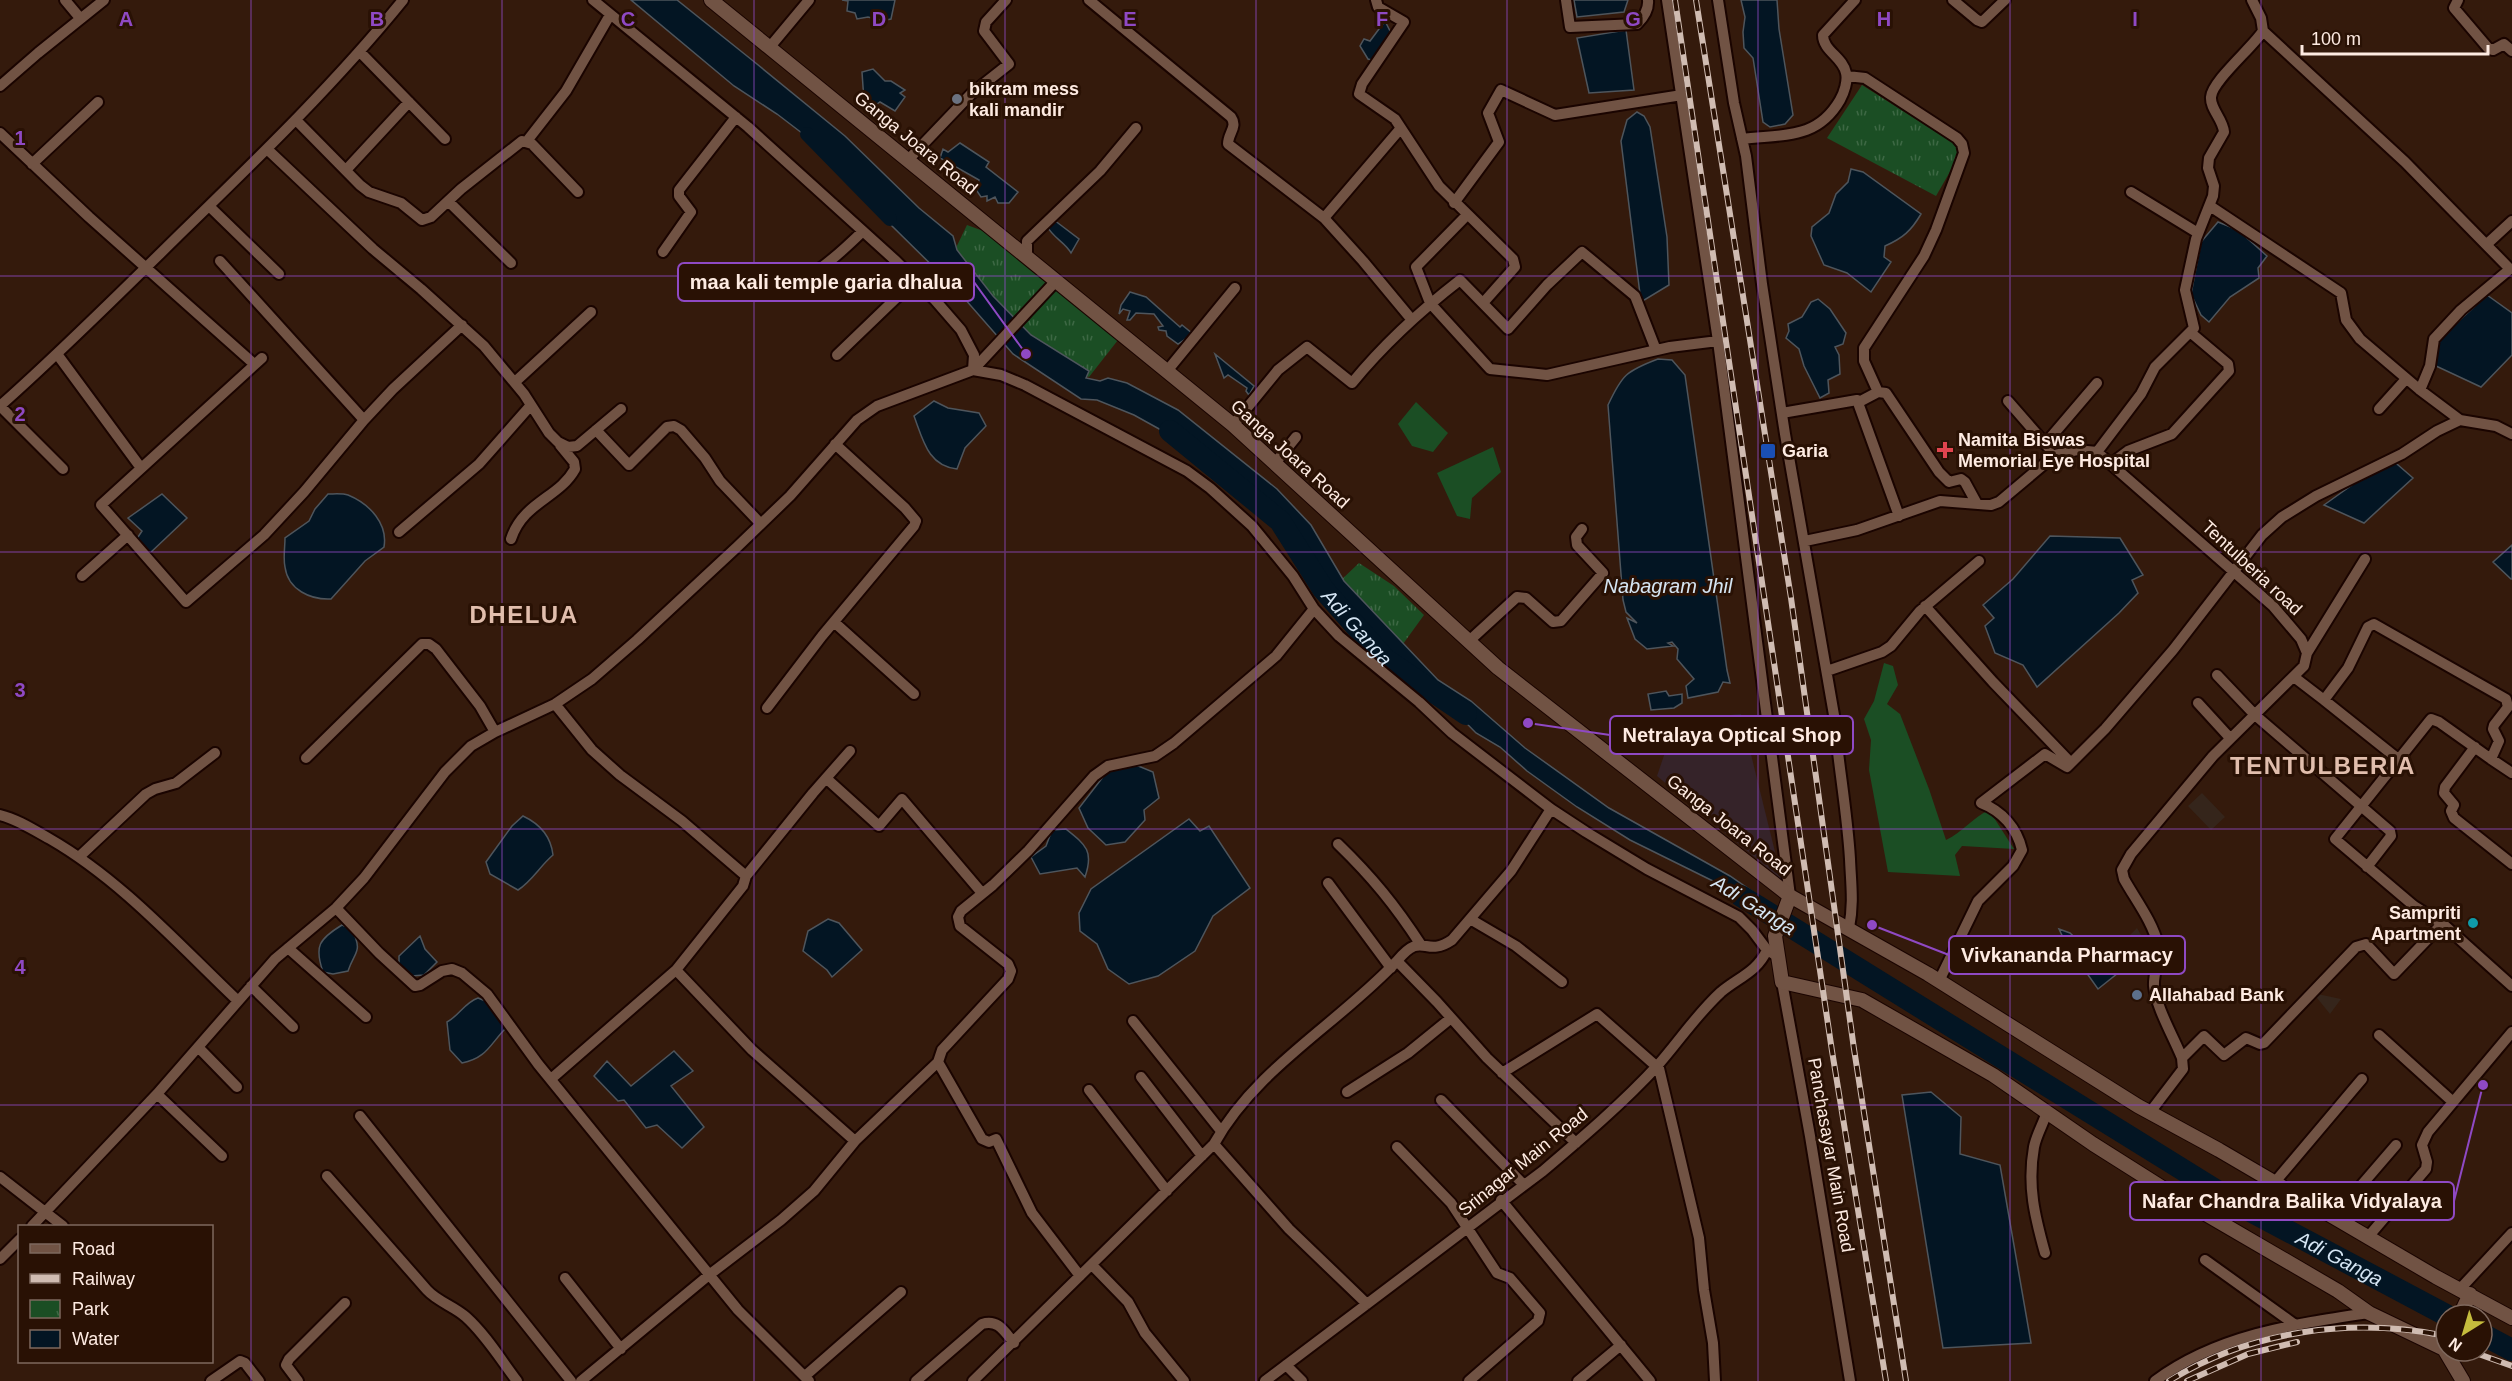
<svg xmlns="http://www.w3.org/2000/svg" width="2512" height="1381" font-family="Arial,sans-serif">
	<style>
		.commercial { fill: #352329 }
		.education { fill: #35251b }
		.grass { fill: #1b4e24 }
		.park { fill: url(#park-tufts) }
		.water { fill: #031523; stroke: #4e555c; stroke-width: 1.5 }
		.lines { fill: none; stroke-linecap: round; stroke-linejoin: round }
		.canal { stroke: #031523; stroke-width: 14 }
		.river { stroke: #031523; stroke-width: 22 }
		.street-casing { stroke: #1a0400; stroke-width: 14 }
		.secondary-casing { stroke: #1a0400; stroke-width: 16 }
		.street { stroke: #715344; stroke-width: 10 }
		.secondary { stroke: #715344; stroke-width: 14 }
		.rail-casing { stroke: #d0bcb2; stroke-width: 6 }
		.rail { stroke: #291104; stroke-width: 4; stroke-dasharray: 11; stroke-linecap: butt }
		.grid { fill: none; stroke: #8f49c4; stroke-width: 1.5; stroke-opacity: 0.55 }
		.worship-dot { fill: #6b7280; stroke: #291104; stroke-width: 2 }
		.health-dot { fill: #e0444e; stroke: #291104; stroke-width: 2 }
		.transit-dot { fill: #1a4fb4; stroke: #291104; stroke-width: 2 }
		.culture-dot { fill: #0f9aa8; stroke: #291104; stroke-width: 2 }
		.service-dot { fill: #5c6f8a; stroke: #291104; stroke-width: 2 }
		.labels { text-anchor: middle; stroke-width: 6; stroke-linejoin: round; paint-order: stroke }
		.poi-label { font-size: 18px; font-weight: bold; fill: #feebe2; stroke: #291104; text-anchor: start }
		.street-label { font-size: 18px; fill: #feebe2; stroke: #291104 }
		.water-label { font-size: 20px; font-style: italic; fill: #d5e5f3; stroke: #291104 }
		.district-label { font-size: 24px; font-weight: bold; letter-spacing: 1.5px; fill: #e1bead; stroke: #291104 }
		.grid-label { font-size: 20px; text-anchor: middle; font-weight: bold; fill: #8f49c4; stroke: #291104; stroke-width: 6; stroke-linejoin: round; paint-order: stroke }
		.leader { fill: none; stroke: #8f49c4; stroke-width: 2 }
		.callout-dot { fill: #8f49c4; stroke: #291104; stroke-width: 2 }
		.callout { fill: #291104; stroke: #8f49c4; stroke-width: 2 }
		.callout-label { font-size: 20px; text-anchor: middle; font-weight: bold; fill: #feebe2 }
	</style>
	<defs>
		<pattern id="park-tufts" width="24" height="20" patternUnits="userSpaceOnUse" patternTransform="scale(1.5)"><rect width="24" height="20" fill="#1b4e24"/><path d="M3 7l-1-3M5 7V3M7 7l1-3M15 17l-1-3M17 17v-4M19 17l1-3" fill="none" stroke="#3d6844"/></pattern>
	</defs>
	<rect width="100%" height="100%" fill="#341a0c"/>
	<path class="commercial" d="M1741,714L1782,880L1657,776L1676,720Z"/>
	<path class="education" d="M2202,793L2225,817L2211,830L2188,806Z
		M2137,928L2152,954L2144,967L2123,942Z
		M2313,993L2341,999L2330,1014Z"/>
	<path class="grass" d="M1416,402L1448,433L1433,452L1412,446L1398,424Z
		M1493,447L1501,472L1472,498L1470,519L1457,516L1437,473Z
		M1884,663L1893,666L1898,685L1887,704L1900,714L1929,789L1946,840C1963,832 1972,818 1989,810L2014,849L1962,846L1955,855L1960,876L1888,872L1869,770L1871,740L1864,719L1874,701Z"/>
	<path class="park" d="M1862,85L1963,149L1936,196L1827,138Z
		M967,225L986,232L1118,340L1089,377L1041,357L952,256Z
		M1359,563L1394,586L1424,615L1403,644L1339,582Z"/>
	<path class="water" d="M631,0H677L752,60L845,136L919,208L953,236L957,250L993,296L1031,335L1089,371L1086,378L1100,381L1108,378L1127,383L1178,410L1277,489L1311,525L1344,581L1438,680L1471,701L1525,748L1609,808L1730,876L1766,901L1768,922L1761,920L1721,885L1630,840L1577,807L1527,771L1500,747L1476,733L1430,686L1411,675L1375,645L1321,580L1273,515L1238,481L1197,450L1134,415L1097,400L1081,399L1013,354L957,290L892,226L864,189L828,153L777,114L734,86Z
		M842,0H895L891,19L886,20L878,12L874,13L879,20L868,17L857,19L855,13L847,11L848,1Z
		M1574,0H1628L1624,12L1577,17Z
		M1741,0H1777L1779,29L1793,115L1785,124L1770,127L1763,122L1753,58L1744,48L1743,32L1745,17Z
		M1385,21L1393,37L1375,61L1368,59L1360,46L1364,39L1370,41Z
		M1626,30L1634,90L1589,93L1577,38Z
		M873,69L885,81H891L905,90L900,93L905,97L895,111L880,102L877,104L864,101L862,72Z
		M1637,112L1644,116L1650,127L1667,237L1669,285L1641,302L1621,141L1627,120Z
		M960,143L989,162L986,167L1018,192L1009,203H998L995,197L987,201V196L981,197L977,191L979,180L940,158L943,149L948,152Z
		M1851,169L1863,172L1921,214C1911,231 1903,238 1885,246L1884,257L1891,262L1871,292L1847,273L1824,265L1811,236L1812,227L1829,213L1836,194L1848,182Z
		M1054,220L1079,239L1071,253C1065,242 1053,238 1047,226Z
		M2218,222L2238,230L2267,256L2258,268L2259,278L2230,297L2209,322L2201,315L2191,294L2201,242Z
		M1130,292L1146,297L1180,327L1182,325L1193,334L1178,344L1167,336L1166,331L1159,330L1158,327L1163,326L1154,314L1136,313L1130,320H1127L1130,311L1123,309L1119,314L1121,305Z
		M2487,295L2512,313V355L2481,387L2436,366V342Z
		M1818,299L1830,309L1846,333L1843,344L1835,347L1839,355L1840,374L1828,380L1829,393L1820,398L1804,366L1799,349L1786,338L1789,331L1788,324L1802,317L1811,302Z
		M1215,354L1254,386L1249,395L1246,391L1247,388L1228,375L1224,378Z
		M1658,359L1672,360L1685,375L1727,670L1730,683L1723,682L1718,692L1688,698L1686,686L1694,679L1677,659L1678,649L1672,642L1668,643L1673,646L1647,649L1635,639L1627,618L1637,623L1626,612L1623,600L1608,405C1622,375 1626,371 1658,359Z
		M934,401L948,408L979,413L986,426L965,448L957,469C928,466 923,440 914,416Z
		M2390,458L2413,478L2364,523L2324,505Z
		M162,494L187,518L149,554L136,540L142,531L128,518Z
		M328,494C334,494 342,493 348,495C370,504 388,524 384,547L365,561L331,599C311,600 288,590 285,567C283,558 285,548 285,538L309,521L315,509Z
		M2050,536L2120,538L2143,575L2132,580L2138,593L2119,613L2037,687L2023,665L1995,653L1985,626L1994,618L1983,605L2013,579Z
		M2512,545V579H2511L2493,562Z
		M1666,691L1669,696L1682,694V703L1674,708L1651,710L1648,694Z
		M1131,763L1153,772L1159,798L1144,810L1145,820L1125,842L1106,845L1088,828L1079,808L1106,773Z
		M523,816C540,824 551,837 553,855C540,866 532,881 518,890L490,874L486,862L512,826Z
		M1189,819L1200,831L1209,826L1250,888L1213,916L1195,951L1158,976L1129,984L1108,969L1097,944L1080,931L1079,913L1091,889Z
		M1066,829C1086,845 1094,851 1085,877L1077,868L1040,874L1031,857L1046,846L1052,830Z
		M828,919L839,923L862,950L832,977L827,970L803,951L808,931Z
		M342,925L352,929C363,953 355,950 348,971L333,974L323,972C314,946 319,939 342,925Z
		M2059,929L2070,933L2092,954L2105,949L2125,964L2123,969L2098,989L2081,965L2059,962L2069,950Z
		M420,936L425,949L437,962L424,975L411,976L399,966V956Z
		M478,998L493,1004L506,1028C490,1044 487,1058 462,1063L450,1050L447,1022C460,1015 464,1003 478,998Z
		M674,1051L693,1071L671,1086L704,1127L682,1148L657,1125L646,1128L624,1100L618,1101L594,1076L607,1061L631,1086Z
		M1931,1092L1961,1117L1960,1154L2000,1165L2031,1343L1943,1348L1902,1095Z"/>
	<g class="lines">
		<path class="canal" d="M807,134L890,219"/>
		<g class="river">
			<path id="s1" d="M1170,431L1280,521L1323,589L1385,659L1466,714"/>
			<path id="s2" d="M1741,896L2243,1207L2446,1315"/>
			<path d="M2482,1334L2512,1350"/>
		</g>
		<defs>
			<path id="street" d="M65,0L80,18
				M593,0L748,127L896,261L935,300L961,330L974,355L973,370
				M1089,0L1231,117C1238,127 1228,133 1228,144L1324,218L1363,261L1412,320
				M1376,0L1378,7L1404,22L1362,84L1359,94L1395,119L1439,186L1513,259L1515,267L1483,303
				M1566,0L1570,27L1637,24C1644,17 1649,10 1648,0
				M1667,0L1718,341L1790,896
				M1718,0L1734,103L1746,156L1762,284L1785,434L1834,715C1838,763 1847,810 1850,859C1851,884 1854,903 1849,928
				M1953,0L1977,20L1982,22L2005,0
				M2458,0L2454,8L2488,48L2493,50L2504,44L2512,51
				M2263,31L2405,162L2510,269L2461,310L2434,339L2430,366L2420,390
				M769,48L809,0
				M360,52L445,139
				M1847,76L1865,78L1957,138L1962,144L1964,153L1936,230L1924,256L1864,348V361L1878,392
				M0,86L38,53L104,0
				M296,120L360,185L369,192L401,203L422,220L431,217L461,189L522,141L532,144L578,192
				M0,133L89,217L253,363
				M1742,139C1783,134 1817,140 1840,100C1844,93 1848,81 1846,73C1843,57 1823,51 1823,35L1855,0
				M527,141L566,91L610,15
				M267,149L373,249L421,289L484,346L524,394L549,433L558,442L568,447L577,446L621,409
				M908,160L971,94L1009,64L984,31L986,22L1006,0
				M32,164L98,102
				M346,170L409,102
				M2131,192L2198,233
				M448,201L511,263
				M1454,203L1499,142L1488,113L1501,90L1555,115L1682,95
				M209,206L279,274
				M2210,206L2341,293L2346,320L2360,339L2420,390L2460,420
				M1467,215L1416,267L1430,303L1490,369L1547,375L1670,347L1718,341
				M1324,218L1401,128
				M2487,244L2512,221
				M663,252L691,212L679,196V190L736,117
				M1027,257V241L1100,171L1136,128
				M220,261L364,420
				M768,295C813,277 828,265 863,231
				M57,354L141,468
				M837,355L915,280
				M262,358L101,505L186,602L264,535L304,492L364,420L393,389L462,325
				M973,370L1056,281
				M1167,371L1235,288
				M515,382L591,312
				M2008,401L2049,448
				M1859,402L1878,392L1886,393L1939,472L1949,482L1961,479L1965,482L1977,504
				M0,406C61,352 119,294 177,237C256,160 334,85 403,0
				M0,406L63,469
				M2379,409L2406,379
				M1782,413L1857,400L1899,516
				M1233,425L1278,370L1307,347L1352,383C1384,344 1420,311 1460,280L1508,329L1547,285L1582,252L1635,296L1656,350
				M596,430L629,465L667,427L674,426L681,430L705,458L720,481L761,524
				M2045,444L2097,383
				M2097,452L2141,394L2155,367L2194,328L2185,290L2196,239L2213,196L2214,186L2208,168L2209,158L2224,132C2223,119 2210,109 2211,97C2212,81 2253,47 2263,31L2261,18L2252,0
				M1275,463L1296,437
				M2112,463L2128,451L2172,434L2229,371L2228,364L2190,332
				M399,532L479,464L531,405
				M511,539C523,502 559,498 575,469L574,462L560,445
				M1805,541L1857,530L1940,501L1991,505L1999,502L2055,455L2077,450L2097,452L2273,606L2301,639L2307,653L2304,666L2213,756L2131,854L2122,870L2124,879C2135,899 2153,922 2158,945C2161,959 2153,972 2154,986C2156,1007 2174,1038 2182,1058L2183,1069L2151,1111
				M82,576L128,535
				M1925,606L1993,682L2070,762
				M834,622L914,694
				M1469,641L1517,597L1526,598L1553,622L1561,621L1603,573L1577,545L1576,537L1582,529
				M2307,653L2365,559
				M1827,671L1882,652L1891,646L1920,611L1979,561
				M2217,675L2255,715L2390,831L2391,836L2367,867
				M2294,677L2324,700L2348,668L2368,627L2374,624L2506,699L2508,707L2494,725L2493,729L2499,741L2491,759L2512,773
				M2324,700L2398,759
				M2198,703L2230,738
				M555,704L592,750L620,775L682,821L746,876
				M767,708L822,636L914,526L916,521L905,508L835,444
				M2475,747L2445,787L2444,793L2454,805L2451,811L2454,818L2512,864
				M306,758L422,644H429L436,649L480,706L495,732
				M2491,759L2439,722L2431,719L2335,839L2414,906L2444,925L2512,986
				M827,779L879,826L902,799L982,893
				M1551,809L1511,871L1452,940C1424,959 1423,929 1397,961L1437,1002L1487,1058L1576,1143
				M0,815C17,819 34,830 50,839C121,880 178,944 238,1001
				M1338,844C1372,877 1395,905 1421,945
				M80,856L146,794L155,789L176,783L215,753
				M1328,883L1391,968
				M336,908L379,953L415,986L420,985L442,971L452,969L462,973L487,994L538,1064L738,1310L809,1381
				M1470,919L1516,946L1562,982
				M288,948L366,1017
				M676,970L752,1050L855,1141
				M1939,981L1978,901L2013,866L2022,850C2017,828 2002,811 1981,803L2045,754L2067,767L2105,729L2173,650L2262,535L2282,517L2316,496L2402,454L2437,431L2460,420L2496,426L2512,434
				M1782,982L1810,1136L1850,1381
				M251,986L293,1027
				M1133,1021L1221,1131
				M2379,1035L2453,1102
				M198,1047L237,1087
				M2182,1058L2204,1036L2224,1055L2246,1038L2260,1044L2264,1043L2356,947L2366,944L2394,974L2442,924
				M938,1062L982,1139L989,1142L996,1139L1032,1213L1080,1276
				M1658,1064L1699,1238L1704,1290L1713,1343L1715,1381
				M1502,1073L1597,1014L1656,1066
				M1141,1077L1202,1156
				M551,1079L676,970L743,886L746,876L813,793L850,751
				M1089,1090L1167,1191
				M1347,1092L1408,1053L1451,1018
				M157,1094L222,1156
				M1441,1100L1524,1185
				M360,1116L571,1381
				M1214,1144L1289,1229L1367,1304
				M1397,1147L1451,1203L1497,1273L1510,1278L1540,1313L1538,1321L1469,1381
				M327,1176L427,1290C438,1302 454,1306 466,1317C486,1335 501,1360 517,1381
				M0,1177L63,1226
				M2275,1182L2362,1079
				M1501,1200L1650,1381
				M2334,1217L2396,1145
				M32,1226L157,1094L275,959L336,908L364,878L445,772L471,746L495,732L555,704L592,679L637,640L737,547L790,496L857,420L877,406L973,370L1001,375L1025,385L1187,471L1210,488L1252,526L1293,576L1314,609L1339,636L1419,702L1452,733L1551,809L1586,832L1647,869L1739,917L1752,930L1767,950L1777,956
				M2368,1237L2426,1169L2427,1162L2422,1145L2428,1132L2512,1032
				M2045,1253C2035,1217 2027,1186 2034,1147C2036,1136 2043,1124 2047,1112
				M0,1259L20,1239
				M2205,1260L2294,1324
				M1092,1265L1128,1302L1145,1333L1184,1381
				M565,1278L621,1349
				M2460,1289L2512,1233
				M1286,1365L1302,1381
				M805,1376L901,1292
				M211,1381L240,1361L245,1363L259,1381
				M298,1381L286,1365L289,1359L345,1303
				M581,1381L709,1275L781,1220L814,1191L855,1141L938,1062L942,1050L1008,979L1011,971L1008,964L960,926L958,917L961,911L993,885L1028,851L1094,776L1108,766L1155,756L1174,743L1276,656L1314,609
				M916,1381L982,1324C998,1319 1004,1331 1014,1343
				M973,1381L1214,1144C1256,1068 1338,1024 1397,961
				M1265,1381L1543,1171C1583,1137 1623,1103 1658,1065C1679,1041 1697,1014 1721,992C1739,977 1757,972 1767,950
				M1578,1381L1621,1345
				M2155,1381C2217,1335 2294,1324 2369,1313"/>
			<path id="secondary" d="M711,0L1233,425L1498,668L1790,896L1928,974L2138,1106L2219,1150L2436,1277L2512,1318
				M1790,896L1775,936L1782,982L1862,1000L1993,1075L2093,1144L2180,1199L2338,1291L2369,1313L2444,1349L2463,1381
				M2460,1315L2470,1294"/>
		</defs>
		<use href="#street" class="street-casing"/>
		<use href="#secondary" class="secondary-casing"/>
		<use href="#street" class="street"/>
		<use href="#secondary" class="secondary"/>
		<defs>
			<path id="rail" d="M1675,0L1832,1051L1886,1381
				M1696,0L1791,598L1854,1049L1906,1381
				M2470,1351L2512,1366
				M2169,1381C2251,1330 2352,1317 2446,1336
				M2187,1381L2248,1354L2297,1342"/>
		</defs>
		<use href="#rail" class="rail-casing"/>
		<use href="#rail" class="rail"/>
	</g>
	<path class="grid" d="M251,0V1381M502,0V1381M754,0V1381M1005,0V1381M1256,0V1381M1507,0V1381M1758,0V1381M2010,0V1381M2261,0V1381M0,276H2512M0,552H2512M0,829H2512M0,1105H2512"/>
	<circle class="worship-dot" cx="957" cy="99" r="6"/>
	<path class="health-dot" d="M1942 441h6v6h6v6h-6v6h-6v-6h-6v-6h6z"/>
	<rect class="transit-dot" x="1760" y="443" width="16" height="16" rx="3"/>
	<circle class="culture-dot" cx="2473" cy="923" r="6"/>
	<circle class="service-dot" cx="2137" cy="995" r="6"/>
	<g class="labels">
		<g class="poi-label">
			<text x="969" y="95">bikram mess<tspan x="969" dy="21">kali mandir</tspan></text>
			<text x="1958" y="446">Namita Biswas<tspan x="1958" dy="21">Memorial Eye Hospital</tspan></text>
			<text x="1782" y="457">Garia</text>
			<text x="2461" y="919" text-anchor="end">Sampriti<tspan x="2461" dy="21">Apartment</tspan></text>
			<text x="2149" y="1001">Allahabad Bank</text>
		</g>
		<g class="street-label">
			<text transform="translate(916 143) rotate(39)" y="6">Ganga Joara Road</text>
			<text transform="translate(1290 454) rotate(42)" y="6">Ganga Joara Road</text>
			<text transform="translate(2252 568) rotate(43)" y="6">Tentulberia road</text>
			<text transform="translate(1729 825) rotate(38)" y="6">Ganga Joara Road</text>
			<text transform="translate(1831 1155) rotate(80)" y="6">Panchasayar Main Road</text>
			<text transform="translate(1523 1162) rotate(-39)" y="6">Srinagar Main Road</text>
		</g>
		<g class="water-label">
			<text x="1668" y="593">Nabagram Jhil</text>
			<text dy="7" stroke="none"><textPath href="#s1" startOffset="274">Adi Ganga</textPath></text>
			<text transform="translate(1754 905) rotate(32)" y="7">Adi Ganga</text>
			<text dy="7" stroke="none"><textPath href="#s2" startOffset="700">Adi Ganga</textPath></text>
		</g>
		<g class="district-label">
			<text x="524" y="623">DHELUA</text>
			<text x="2323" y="774">TENTULBERIA</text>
		</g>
	</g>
	<g class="grid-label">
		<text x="126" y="26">A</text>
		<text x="377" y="26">B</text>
		<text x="628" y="26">C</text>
		<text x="879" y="26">D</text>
		<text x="1130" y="26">E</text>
		<text x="1382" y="26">F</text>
		<text x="1633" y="26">G</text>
		<text x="1884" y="26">H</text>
		<text x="2135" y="26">I</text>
		<text x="20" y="145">1</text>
		<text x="20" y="421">2</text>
		<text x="20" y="697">3</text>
		<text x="20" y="974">4</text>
	</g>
	<path class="leader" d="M1026 354L974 282M1528 723L1610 735M1872 925L1949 955M2483 1085L2454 1201"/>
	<g class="callout-dot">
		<circle cx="1026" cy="354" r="6"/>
		<circle cx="1528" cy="723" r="6"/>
		<circle cx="1872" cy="925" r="6"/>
		<circle cx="2483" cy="1085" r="6"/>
	</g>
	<g class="callout">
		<rect x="678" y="263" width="296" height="38" rx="6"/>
		<rect x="1610" y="716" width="243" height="38" rx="6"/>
		<rect x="1949" y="936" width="236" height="38" rx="6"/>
		<rect x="2130" y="1182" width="324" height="38" rx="6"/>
	</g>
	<g class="callout-label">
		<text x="826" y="289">maa kali temple garia dhalua</text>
		<text x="1732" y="742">Netralaya Optical Shop</text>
		<text x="2067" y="962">Vivkananda Pharmacy</text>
		<text x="2292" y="1208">Nafar Chandra Balika Vidyalaya</text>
	</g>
	<rect x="18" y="1225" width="195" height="138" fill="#291104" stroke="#7e685d" stroke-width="1.5"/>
	<rect x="30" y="1244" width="30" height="9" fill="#715344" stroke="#7e685d" stroke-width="1.5"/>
	<text x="72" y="1255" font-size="18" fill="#feebe2">Road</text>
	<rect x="30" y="1274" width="30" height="9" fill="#d0bcb2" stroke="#7e685d" stroke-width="1.5"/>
	<text x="72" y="1285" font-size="18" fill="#feebe2">Railway</text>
	<rect x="30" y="1300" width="30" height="18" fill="url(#park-tufts)" stroke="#7e685d" stroke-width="1.5"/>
	<text x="72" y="1315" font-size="18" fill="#feebe2">Park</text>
	<rect x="30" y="1330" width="30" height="18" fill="#031523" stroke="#7e685d" stroke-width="1.5"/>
	<text x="72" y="1345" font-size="18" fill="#feebe2">Water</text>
	<g transform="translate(2464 1333) rotate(217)"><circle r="28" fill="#291104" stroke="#7e685d" stroke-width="1.5"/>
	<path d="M0-4.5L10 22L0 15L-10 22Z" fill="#c5bc3d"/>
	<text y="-9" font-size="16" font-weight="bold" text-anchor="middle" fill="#feebe2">N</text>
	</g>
	<path d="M2302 45v9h186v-9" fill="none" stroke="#feebe2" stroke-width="3"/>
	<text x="2311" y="45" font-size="18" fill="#feebe2" stroke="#291104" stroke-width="4.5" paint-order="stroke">100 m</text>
</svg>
